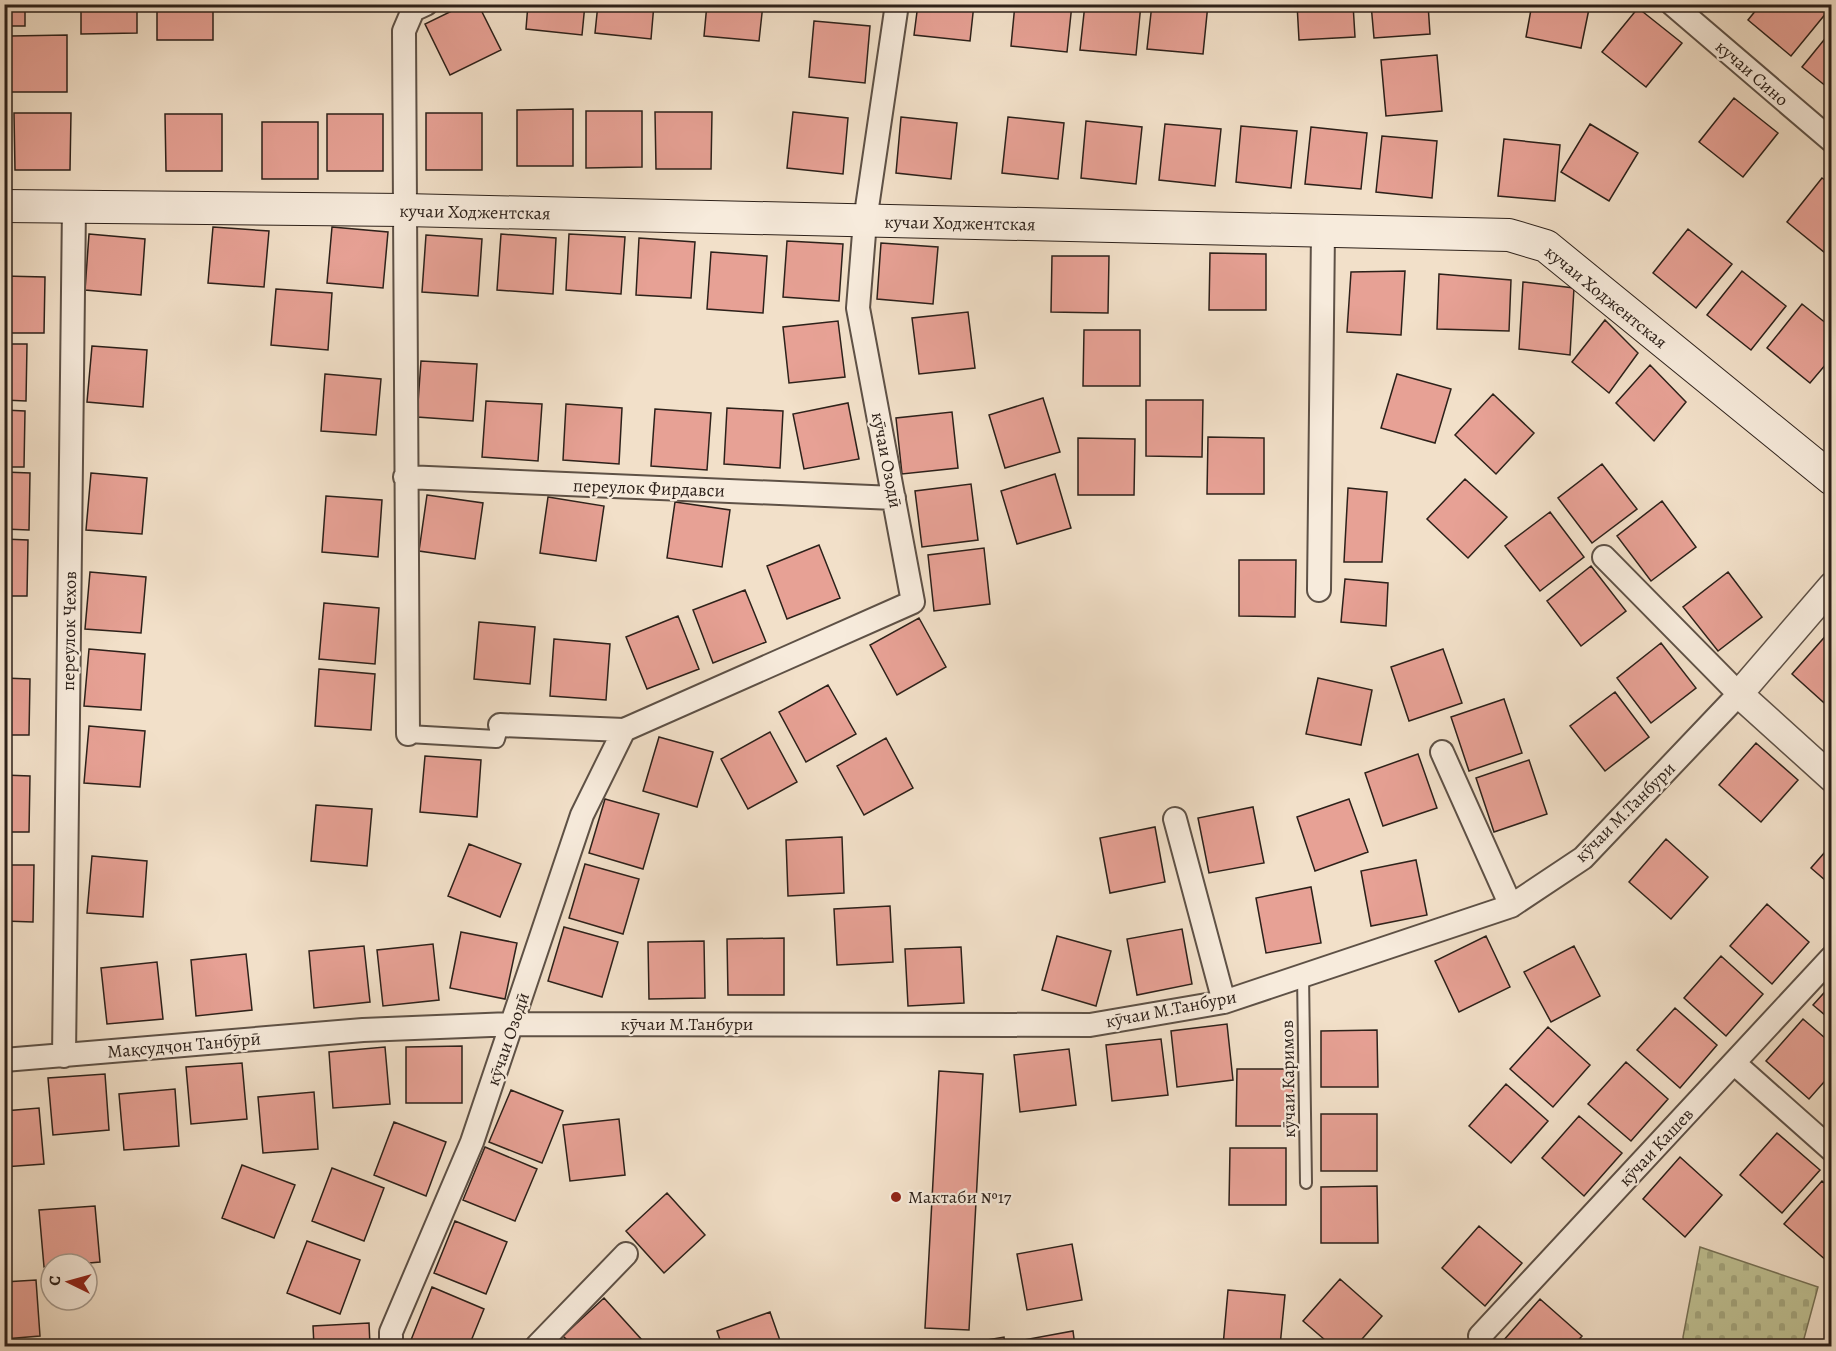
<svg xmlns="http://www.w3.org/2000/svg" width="1836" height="1351" font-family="Alegreya,serif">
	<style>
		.cemetery { fill: url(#cemetery-stones); stroke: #767156; stroke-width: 1.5 }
		.building { fill: #e7a195; stroke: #2d211a; stroke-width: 1.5 }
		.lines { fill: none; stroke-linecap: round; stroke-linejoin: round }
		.service-casing { stroke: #5e5146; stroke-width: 14 }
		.pedestrian-casing { stroke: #5e5146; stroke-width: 20 }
		.minor-casing { stroke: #5e5146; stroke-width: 26 }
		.tertiary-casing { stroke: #5e5146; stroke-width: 30 }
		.secondary-casing { stroke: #2d211a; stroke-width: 34 }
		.service { stroke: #f7ebdc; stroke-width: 10 }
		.pedestrian { stroke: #f7ebdc; stroke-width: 16 }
		.minor { stroke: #f7ebdc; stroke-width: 22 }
		.tertiary { stroke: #f7ebdc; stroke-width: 27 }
		.secondary { stroke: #f7ebdc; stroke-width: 32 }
		.poi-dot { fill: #8f2418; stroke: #f7ebdc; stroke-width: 2 }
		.labels { text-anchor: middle; stroke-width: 4.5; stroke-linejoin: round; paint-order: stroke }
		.street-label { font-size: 18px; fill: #2d211a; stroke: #f7ebdc }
		.poi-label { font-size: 18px; fill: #2d211a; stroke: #f7ebdc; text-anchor: start }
	</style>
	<defs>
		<pattern id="cemetery-stones" width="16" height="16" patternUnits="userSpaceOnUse" patternTransform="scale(1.5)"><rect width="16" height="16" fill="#bfc193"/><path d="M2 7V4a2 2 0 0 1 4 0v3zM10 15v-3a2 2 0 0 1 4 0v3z" fill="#a4a67e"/></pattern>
	</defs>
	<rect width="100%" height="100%" fill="#f2e0c9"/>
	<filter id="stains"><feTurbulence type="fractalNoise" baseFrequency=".00333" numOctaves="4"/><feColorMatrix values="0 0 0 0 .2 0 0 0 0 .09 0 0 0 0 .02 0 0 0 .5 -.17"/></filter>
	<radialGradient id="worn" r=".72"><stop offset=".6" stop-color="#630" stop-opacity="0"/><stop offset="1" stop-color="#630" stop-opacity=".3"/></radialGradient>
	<path class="cemetery" d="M1700,1247L1818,1287L1802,1346H1684L1683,1337Z"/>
	<path class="building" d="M4,4H25V26H4Z
		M4,4H25V26H4Z
		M81,4H137V33L81,34Z
		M81,4H137V33L81,34Z
		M157,4H213V40H157Z
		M157,4H213V40H157Z
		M466,4H478L501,50L450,75L425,24Z
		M528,4H585L582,35L526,29Z
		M598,4H654L651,39L595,33Z
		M707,4H763L759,41L704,36Z
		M918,4H974L970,41L914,35Z
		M1015,4H1072L1067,52L1011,46Z
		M1085,4H1141L1136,55L1080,50Z
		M1152,4H1208L1203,54L1147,49Z
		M1297,4H1353L1355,37L1299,40Z
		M1371,4H1428L1430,34L1374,38Z
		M1532,4H1590L1581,48L1526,37Z
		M1761,4H1818L1827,12L1791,56L1748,20Z
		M1638,8L1682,43L1646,87L1602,52Z
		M814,21L870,26L865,83L809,77Z
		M1832,30V91L1802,67Z
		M67,35V92H11V36Z
		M67,35V92H11V36Z
		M1437,55L1442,111L1386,116L1381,60Z
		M1734,98L1778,133L1743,177L1699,142Z
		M573,109V166H517V110Z
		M586,111H642V167L586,168Z
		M655,112H712L711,169H656Z
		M793,112L848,118L843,174L787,168Z
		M14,113H71L70,170H15Z
		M14,113H71L70,170H15Z
		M426,113H482V170H426Z
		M165,114H222V171H166Z
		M165,114H222V171H166Z
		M327,114H383V171H327Z
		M327,114H383V171H327Z
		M901,117L957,123L951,179L896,173Z
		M1008,117L1064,123L1058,179L1002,173Z
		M1086,121L1142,127L1136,184L1081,178Z
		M262,122H318V179H262Z
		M1165,124L1221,129L1215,186L1159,180Z
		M1590,124L1638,153L1609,201L1561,172Z
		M1241,126L1297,131L1291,188L1236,182Z
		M1311,127L1367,133L1361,189L1305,184Z
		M1382,136L1437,141L1432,198L1376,192Z
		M1504,139L1560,145L1555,201L1498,196Z
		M1822,178L1832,185L1830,257L1787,222Z
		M213,227L269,231L264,287L208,283Z
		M332,227L388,232L383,288L327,283Z
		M1688,229L1732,264L1696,308L1653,273Z
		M89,234L145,239L141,295L85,290Z
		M501,234L556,238L553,294L497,290Z
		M569,234L625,237L621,294L566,290Z
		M426,235L482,239L478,296L422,292Z
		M639,238L695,242L691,298L636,295Z
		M787,241L843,244L839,301L783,297Z
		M881,243L938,247L933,304L877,299Z
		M711,252L767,256L763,313L707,309Z
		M1210,253L1266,254V310H1209Z
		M1052,256H1109L1108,313L1051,312Z
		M1405,271L1401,335L1347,332L1351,272Z
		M1742,271L1786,306L1751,350L1707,315Z
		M1439,274L1511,280L1509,331L1437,329Z
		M4,276L45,277L44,333H4Z
		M1523,282L1574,288L1570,355L1519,349Z
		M276,289L332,293L328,350L271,345Z
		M1802,304L1832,328V357L1810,383L1767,348Z
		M968,312L975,368L919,374L912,318Z
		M1605,320L1638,353L1609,393L1572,362Z
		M838,321L845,377L789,383L783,327Z
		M1084,330H1140V386H1083Z
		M4,344H27L26,401L4,400Z
		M92,346L147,350L143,407L87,402Z
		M421,361L477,364L473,421L417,417Z
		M1650,365L1686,402L1654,441L1616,403Z
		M325,374L381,379L376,435L321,431Z
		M1397,374L1451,389L1435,443L1381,428Z
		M1493,394L1534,433L1496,474L1455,435Z
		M1043,398L1060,452L1005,468L989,415Z
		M1146,400H1203L1202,457L1146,456Z
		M486,401L542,404L538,461L482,457Z
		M848,403L859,459L804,469L793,414Z
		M566,404L622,408L619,464L563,460Z
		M727,408L783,411L780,468L724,464Z
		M655,409L711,413L707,470L651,466Z
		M4,410L25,411L24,467H4Z
		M952,412L958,468L902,474L896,418Z
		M1208,437L1264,438V494H1207Z
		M1078,438L1135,439L1134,495H1078Z
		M1602,464L1637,509L1592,543L1558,498Z
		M4,472L30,473L29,530L4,529Z
		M91,473L147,478L142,534L86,530Z
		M1055,474L1071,528L1017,544L1001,491Z
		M1465,479L1507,517L1468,558L1427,519Z
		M971,484L978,540L922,547L915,491Z
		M1348,488L1387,492L1382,562H1344Z
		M427,495L483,503L475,559L419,551Z
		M326,496L382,500L378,557L322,552Z
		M548,497L604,506L596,561L540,553Z
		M1662,501L1696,547L1651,581L1617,536Z
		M675,502L730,510L722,567L667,558Z
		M1550,512L1584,557L1540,591L1505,546Z
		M4,539L28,540L27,596H4Z
		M819,545L840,598L787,619L767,566Z
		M984,548L990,604L934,611L928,555Z
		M1239,560H1296L1295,617L1239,616Z
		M1591,566L1626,611L1581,646L1547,601Z
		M90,572L146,577L141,633L85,629Z
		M1728,572L1762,617L1718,651L1683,607Z
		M1345,579L1388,583L1386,626L1341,622Z
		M745,590L766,642L713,663L693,610Z
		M324,603L379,608L375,664L319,659Z
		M678,616L699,669L647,689L626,637Z
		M919,618L946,667L897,695L870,645Z
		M479,622L535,627L530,684L474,679Z
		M1829,632L1832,634V710L1792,674Z
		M554,639L610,644L606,700L550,696Z
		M1661,643L1696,688L1651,723L1617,678Z
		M89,649L145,654L141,710L84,706Z
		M1443,649L1462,703L1409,721L1391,667Z
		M319,669L375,674L371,730L315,726Z
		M4,678L30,679L29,735H4Z
		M1318,678L1372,690L1361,745L1306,734Z
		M828,685L856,734L806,762L779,712Z
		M1615,692L1649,737L1605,771L1570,726Z
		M1504,699L1522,753L1469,771L1451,717Z
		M89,726L145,731L140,787L84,783Z
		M770,732L797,782L748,809L721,759Z
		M659,737L713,752L697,807L643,791Z
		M886,738L913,788L864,815L837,766Z
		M1756,743L1798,780L1761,822L1719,785Z
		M1418,754L1437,808L1383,826L1365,773Z
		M425,756L481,760L477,817L420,812Z
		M1529,760L1547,814L1494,832L1476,778Z
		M4,775L30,776L29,832H4Z
		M605,799L659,814L643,869L589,853Z
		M1349,799L1368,852L1315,871L1297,817Z
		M316,805L372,809L367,866L311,861Z
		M1253,807L1264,863L1209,873L1198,818Z
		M1155,827L1165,882L1110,893L1100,838Z
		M842,837L844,893L788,896L786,840Z
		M1666,839L1708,877L1671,919L1629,882Z
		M469,844L521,864L500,917L448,896Z
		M1832,844V886L1811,868Z
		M92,856L147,861L143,917L87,913Z
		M1416,860L1427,915L1371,926L1361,871Z
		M585,864L639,879L623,934L569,918Z
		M4,865H34L33,922L4,921Z
		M1311,887L1321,943L1266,953L1256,898Z
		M1767,904L1809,942L1772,984L1730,946Z
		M890,906L893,962L837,965L834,909Z
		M564,927L618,942L602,997L548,981Z
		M1182,929L1192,984L1137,995L1127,939Z
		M461,932L517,943L505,999L450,988Z
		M1057,936L1111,951L1096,1006L1042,990Z
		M1486,936L1510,987L1459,1012L1435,961Z
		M784,938V995H728L727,939Z
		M704,941L705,998L649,999L648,942Z
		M433,944L439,1000L383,1006L377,950Z
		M364,946L370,1002L314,1008L309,951Z
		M1574,946L1600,996L1551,1022L1524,972Z
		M961,947L964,1003L908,1006L905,949Z
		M246,954L252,1010L196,1016L191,960Z
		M1721,956L1763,994L1726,1036L1684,998Z
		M157,962L163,1019L107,1024L101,968Z
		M1832,984V1021L1813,1005Z
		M1675,1008L1717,1045L1680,1088L1637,1050Z
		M1803,1019L1832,1044V1073L1809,1099L1766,1061Z
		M1227,1024L1233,1080L1177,1087L1171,1031Z
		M1548,1027L1590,1065L1553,1107L1510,1069Z
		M1377,1030L1378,1087H1321V1031Z
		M1161,1039L1168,1095L1112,1101L1106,1045Z
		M462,1046V1103H406V1047Z
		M385,1047L390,1104L333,1108L329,1052Z
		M1069,1049L1076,1105L1020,1112L1014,1055Z
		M1626,1062L1668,1099L1631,1141L1588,1104Z
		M242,1063L247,1119L191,1124L186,1067Z
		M1237,1069H1293L1292,1126H1236Z
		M939,1071L983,1074L969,1330L925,1328Z
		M105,1074L109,1130L53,1135L48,1078Z
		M1506,1084L1548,1121L1511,1163L1469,1126Z
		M175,1089L179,1146L124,1150L119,1094Z
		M511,1090L563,1111L542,1163L489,1142Z
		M314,1092L318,1149L263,1153L258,1097Z
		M39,1108L44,1164L4,1167V1111Z
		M1321,1114H1377V1171H1321Z
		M1579,1116L1622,1153L1584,1196L1542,1158Z
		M619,1119L625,1175L570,1181L563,1125Z
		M394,1122L446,1142L426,1196L374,1175Z
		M1777,1133L1820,1170L1782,1213L1740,1175Z
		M485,1147L537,1169L515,1221L463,1200Z
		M1230,1148H1286V1205H1229Z
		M1680,1157L1722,1195L1685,1237L1643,1199Z
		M242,1165L295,1185L274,1238L222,1218Z
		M332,1168L384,1188L364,1241L312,1221Z
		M1822,1181L1832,1190V1256L1827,1261L1784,1224Z
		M1377,1186L1378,1243H1321V1187Z
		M667,1193L705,1235L664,1273L626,1231Z
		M95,1206L100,1262L44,1267L39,1210Z
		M455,1221L507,1242L486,1294L434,1273Z
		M1479,1226L1522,1263L1485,1306L1442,1268Z
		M307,1241L360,1260L340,1314L287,1293Z
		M1072,1244L1082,1300L1027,1310L1017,1254Z
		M1340,1279L1382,1316L1356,1346H1332L1303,1321Z
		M36,1280L40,1336L4,1339V1282Z
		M432,1287L484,1309L469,1346H427L411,1340Z
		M1228,1290L1285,1295L1280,1346H1223Z
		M604,1298L642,1340L635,1346H573L563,1336Z
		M1540,1299L1582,1336L1573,1346H1509L1503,1341Z
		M770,1312L782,1346H722L717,1331Z
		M369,1323L370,1346H314L313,1326Z
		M1073,1331L1075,1346H1019L1018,1341Z
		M1004,1337L1005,1346H951Z"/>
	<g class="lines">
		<defs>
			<path id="service" d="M1303,975L1306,1183"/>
			<path id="pedestrian" d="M408,734L496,739L500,725"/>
			<path id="minor" d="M1672,4L1832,141
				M405,477L894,498
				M1319,590L1323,231
				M500,725L624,730
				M408,734L404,31L413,10L426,4
				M1442,752L1511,906
				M1175,819L1224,1002
				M64,1056L74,206
				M4,1060L363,1030L513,1024L1090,1025L1224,1002L1511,906L1583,858L1739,694L1604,557
				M1734,1063L1832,1150
				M1480,1336L1832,957
				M391,1346V1332L472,1142L582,815L624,730L913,602L858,308L865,221L897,4
				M537,1346L626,1254"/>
			<path id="tertiary" d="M1832,586L1739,694L1832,778"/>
			<path id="secondary" d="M4,206L404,210L1509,235L1546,246L1832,479"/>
		</defs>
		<use href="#service" class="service-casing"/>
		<use href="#pedestrian" class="pedestrian-casing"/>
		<use href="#minor" class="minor-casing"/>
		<use href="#tertiary" class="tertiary-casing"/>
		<use href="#secondary" class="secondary-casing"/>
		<use href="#service" class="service"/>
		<use href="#pedestrian" class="pedestrian"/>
		<use href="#minor" class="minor"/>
		<use href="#tertiary" class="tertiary"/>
		<use href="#secondary" class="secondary"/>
	</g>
	<circle class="poi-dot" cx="896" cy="1197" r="6"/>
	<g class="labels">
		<g class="street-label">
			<text transform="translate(1752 73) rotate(41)" y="6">кучаи Сино</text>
			<text transform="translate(475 212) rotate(1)" y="6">кучаи Ходжентская</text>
			<text transform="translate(960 223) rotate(1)" y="6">кучаи Ходжентская</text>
			<text transform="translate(1606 297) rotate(39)" y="6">кучаи Ходжентская</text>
			<text transform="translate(887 460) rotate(79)" y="6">кӯчаи Озодӣ</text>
			<text transform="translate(649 488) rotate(2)" y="6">переулок Фирдавси</text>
			<text transform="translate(69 631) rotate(-89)" y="6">переулок Чехов</text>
			<text transform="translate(1625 812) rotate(-45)" y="6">кӯчаи М.Танбури</text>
			<text transform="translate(1171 1009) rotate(-11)" y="6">кӯчаи М.Танбури</text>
			<text x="687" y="1030">кӯчаи М.Танбури</text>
			<text transform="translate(508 1039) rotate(-71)" y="6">кӯчаи Озодӣ</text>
			<text transform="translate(184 1045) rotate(-5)" y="6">Мақсудҷон Танбӯрӣ</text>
			<text transform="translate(1288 1079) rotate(-91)" y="6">кӯчаи Каримов</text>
			<text transform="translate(1656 1147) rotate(-47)" y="6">кӯчаи Кашев</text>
		</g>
		<g class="poi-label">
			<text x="908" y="1203">Мактаби №17</text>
		</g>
	</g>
	<rect width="1836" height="1351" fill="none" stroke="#f2e0c9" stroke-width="24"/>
	<rect x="6" y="6" width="1824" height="1339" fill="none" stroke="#2d211a" stroke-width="3"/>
	<rect x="12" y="12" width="1812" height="1327" fill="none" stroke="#2d211a" stroke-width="1.5"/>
	<g transform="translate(69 1282) rotate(275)"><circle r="28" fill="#f7ebdc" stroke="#a69a8e" stroke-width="1.5"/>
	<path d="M0-4.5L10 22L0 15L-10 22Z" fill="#8f2418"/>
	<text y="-9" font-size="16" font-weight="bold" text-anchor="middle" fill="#2d211a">С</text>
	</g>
	<rect width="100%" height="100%" filter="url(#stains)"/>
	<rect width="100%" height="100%" fill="url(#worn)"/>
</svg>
